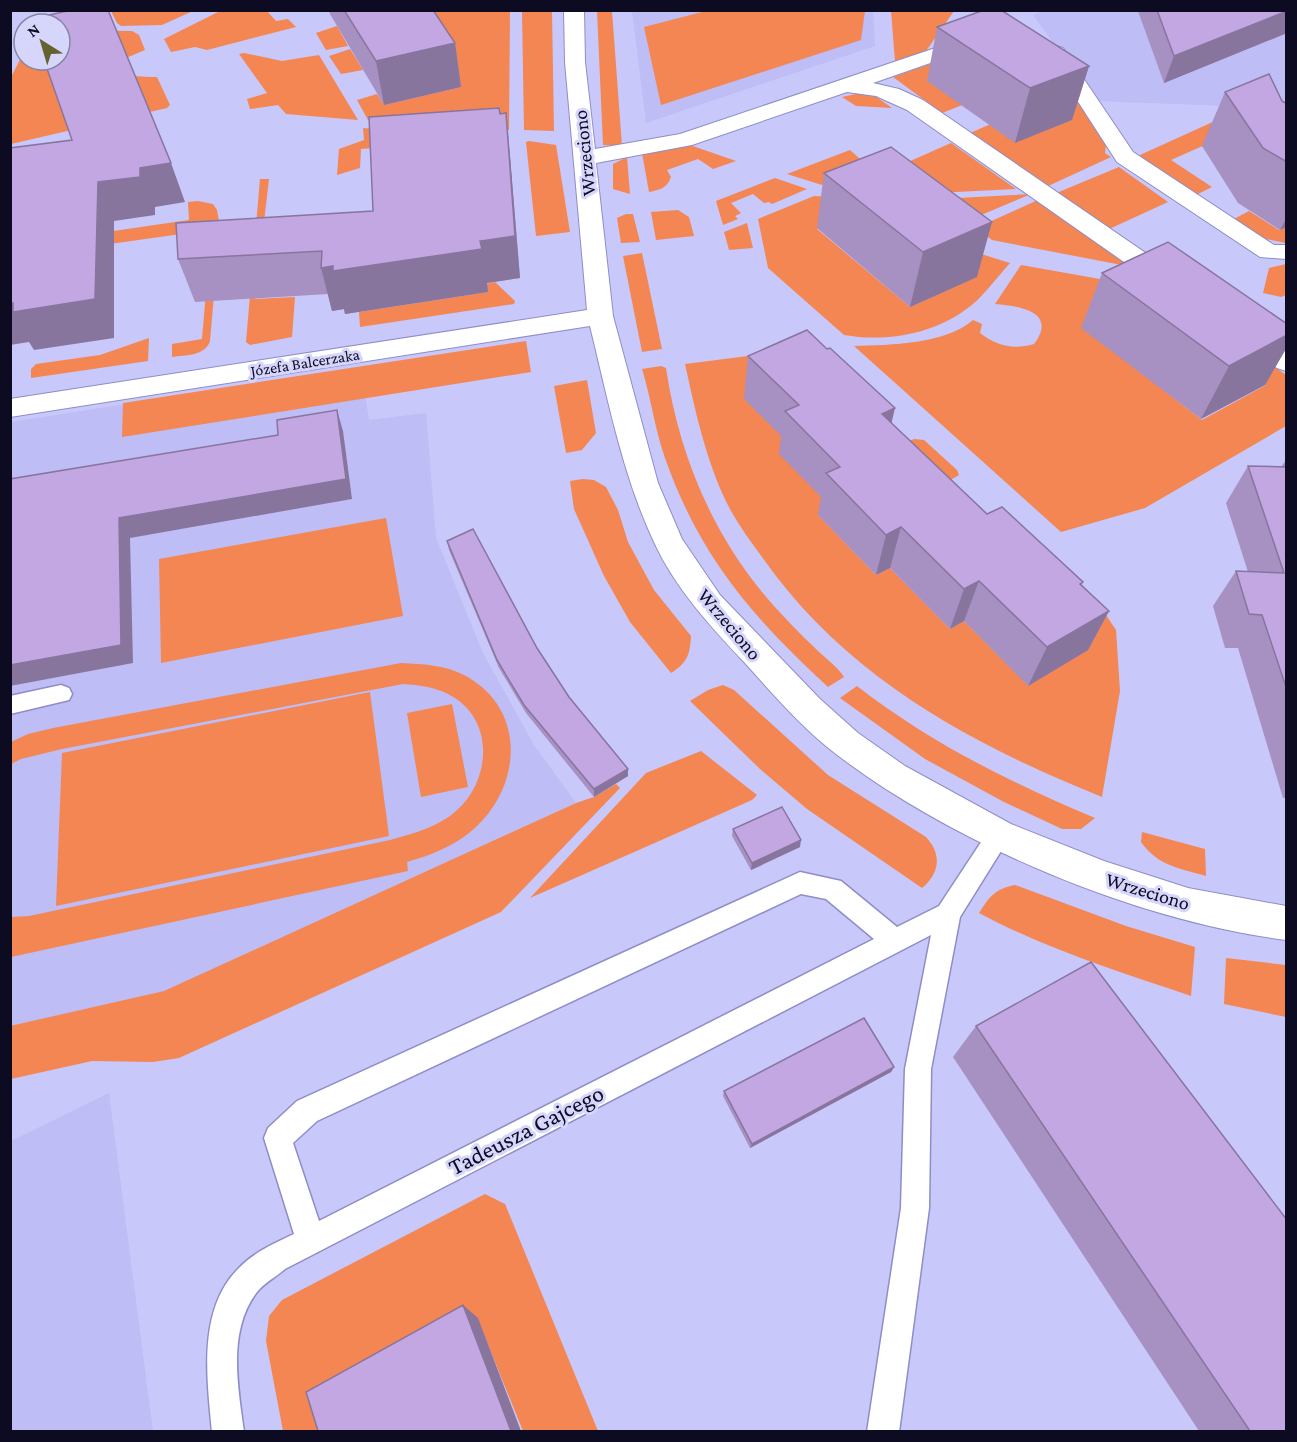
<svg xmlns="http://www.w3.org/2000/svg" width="1297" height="1442" font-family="'Crimson Pro',serif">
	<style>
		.built { fill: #bebdf5 }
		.green { fill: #f38653 }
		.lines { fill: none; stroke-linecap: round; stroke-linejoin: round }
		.lane-casing { stroke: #8e8dc8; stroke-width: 3 }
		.street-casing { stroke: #8e8dc8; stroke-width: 2 }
		.lane { fill: #fff; fill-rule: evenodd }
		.street { fill: #fff; fill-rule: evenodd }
		.wall { fill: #a790c2 }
		.shaded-wall { fill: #88759e }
		.building { fill: #c2a7e2; stroke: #88759e; stroke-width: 1.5 }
		.labels { text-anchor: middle; stroke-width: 6; stroke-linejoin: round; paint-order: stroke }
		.far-street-label { font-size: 16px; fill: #0d0b21; stroke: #d6d6fc }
		.street-label { font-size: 20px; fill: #0d0b21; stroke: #d6d6fc }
		.near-street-label { font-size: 24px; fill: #0d0b21; stroke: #d6d6fc }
	</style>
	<rect width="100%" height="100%" fill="#c8c8fa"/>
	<path class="built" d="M1046,10L1286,11V108L1095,101L1033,15Z
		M632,11H873L875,46L646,123Z
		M361,367L369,420L426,413L436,538L483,653L534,745L576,803L164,991L11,1026V422Z
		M109,1093L153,1431H11V1141Z"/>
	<path class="green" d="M111,11H193L162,25L121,26L117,23Z
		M220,11H267L276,21L288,19L296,27L207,50L195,47L171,52L164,39Z
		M410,11H510L509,130L368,120L357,100L377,94L384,105L461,87Z
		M522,11H552L554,131L524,130Z
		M597,11H612L622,146L603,145Z
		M706,11V10L865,11L861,40L661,105L644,27Z
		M891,11H954L926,51L895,61Z
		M337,26L348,46L326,50L316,33Z
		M60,30L132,31L139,35L145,50L126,58Z
		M998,40L1035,43L1107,135L1105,153L1111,157L1046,187L970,133L993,123L965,104L942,113L893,77Z
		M350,49L363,70L341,74L329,56Z
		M24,52V60C69,60 112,78 157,77L170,105L167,108L11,144V77Z
		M244,53L282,61L319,55L358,120L286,114L278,105L250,109L247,99L267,93L239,54Z
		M861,93L875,96L892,108L856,106L842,97Z
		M1237,111L1225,136L1171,160L1212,187L1196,195L1141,159L1140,155Z
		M363,128L436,134L423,144L361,149L360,168L337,175L339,149L364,140Z
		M529,141L556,145L570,232L536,236L526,142Z
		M684,143L736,161L713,169L698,159L667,170L671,177C667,188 660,190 649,192L642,153Z
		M951,143L1016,189L935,193L899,166Z
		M850,150L868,166L822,185L787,174Z
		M627,157L630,194L613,189V164Z
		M1119,167L1168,202L1107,230L1054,194Z
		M775,178L807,189L772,204L769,202L764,203L753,194L731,203L741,213L735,216L738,219L723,225L716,201Z
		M260,179H269L255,299L295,297L292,337L250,345L246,342Z
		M1031,194L967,221L940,199Z
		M814,196L911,200L881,202L817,229L910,307L978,253L1010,263C996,278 982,299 965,310C931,335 884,342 844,335L768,268L758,219Z
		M1040,199L1132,267L992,240L976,228Z
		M198,201L213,204L217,210L220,226L210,341C205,356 186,355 172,357V344L202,339L209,257L181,234L60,251L10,246L189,220L188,202Z
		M678,210L689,217L694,236L656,240L651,212Z
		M1249,211L1279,230L1286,227V243L1261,238L1234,219Z
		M626,214H633L640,242L621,243L617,218Z
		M747,223L753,248L729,250L724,232Z
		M642,253L662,349L642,352L623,256Z
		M1286,264V295L1281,297L1263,293L1269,268Z
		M1021,265L1162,290L1082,327L1202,420L1266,385L1218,349L1237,340L1286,375V426L1145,508L1061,532L854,346C890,345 946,344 973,320L982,324L980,333C997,346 1013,350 1034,344C1058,312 1020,306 995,304Z
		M495,282L515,301L514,304L360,327L359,312L488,292L486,284Z
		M149,338L148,361L31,378V369L36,364L100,355Z
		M526,341L531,372L122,437L123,403Z
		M796,350L793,448L832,509L819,516L876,575L890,568L950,629L964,621L1028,685L1106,615L1116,630L1120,691L1102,797C969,743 846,677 762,557C751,542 740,527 731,511C707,466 696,414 685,364Z
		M661,366L666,368C679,456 714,539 774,606C787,620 801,635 815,648C825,658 837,666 844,677L828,687C752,617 700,557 665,458C655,430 651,398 642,369Z
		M587,380L596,433L582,450L566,453L554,386Z
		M914,439L924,440L957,470L959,475L916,500L885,451Z
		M583,479L594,480L606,487L618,510L628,542L654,590L691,636C690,655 687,663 671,673L630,622L604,576L574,509L570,481Z
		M386,518L403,616L161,663L159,559Z
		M401,663C422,664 445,665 464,675C529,709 522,791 469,833C452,847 428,856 407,862L408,871L11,957V917L29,916L390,840C411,834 431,829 450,816C491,787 498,719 448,694C434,687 419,685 403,684L62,749L21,759L11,764V742L28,734L53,728Z
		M723,685L734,690L828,775L926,837C942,854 940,873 922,888L807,809L760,769L690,701L708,690Z
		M857,686C930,743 1010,782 1095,818L1081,829H1062L1004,802L925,759L840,698Z
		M370,692L389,836L56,906L62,753Z
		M452,704L468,787L421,797L407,713Z
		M701,751L757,795L752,800L530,898L646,773Z
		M616,784L620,788L501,912L179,1058L153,1062L92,1061L11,1079L10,1026L164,991L576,803L594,797Z
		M1142,832L1205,849L1206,876C1179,868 1158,866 1141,842Z
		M1015,885L1126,926L1195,947L1191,996C1120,972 1046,949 979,913C990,896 995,889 1015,885Z
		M1226,958L1286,965V1017L1224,1004Z
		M485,1194L505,1204L598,1431H523L478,1320L332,1431H283L266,1341L269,1316L282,1300Z"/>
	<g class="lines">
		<defs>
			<path id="lane" d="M61,685L69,688L72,694L69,700L10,714V696Z
				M999,824L1007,827L1011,835L960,917L931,1069L929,1208L899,1432H867L901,1208L905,1069L931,935L285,1269C276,1277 264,1283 257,1292C227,1331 238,1387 244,1432H212C207,1379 197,1309 239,1268C254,1252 275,1243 294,1234L264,1138L268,1128L297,1101L800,872L841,881L897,927L939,906L991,827ZM801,894L826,899L874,939L319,1221L293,1143L317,1121Z"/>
			<path id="street" d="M564,10H584L585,62L595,149L680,134L968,37H982L985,41L982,45L873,83L899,89L923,100L1182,278L1185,284L1182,290L1173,292L1164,290L907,110L876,96L847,92L692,145L596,163L613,316L658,483L682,539L720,595L820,699L858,733L905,766L1011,824L1104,861L1188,888L1286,906V940C1138,921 955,845 836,754C802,728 773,694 744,662C710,626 675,588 654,542C622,474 608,399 590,326L10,417V399L587,310L565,62Z
				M1056,46L1063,48L1133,152L1274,245H1286V259L1260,257L1117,162L1046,52L1049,48Z
				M1243,324L1252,326L1286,350V371L1277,368L1234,338L1230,332L1234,326Z"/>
		</defs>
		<use href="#lane" class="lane-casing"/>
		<use href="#street" class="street-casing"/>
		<use href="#lane" class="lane"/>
		<use href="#street" class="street"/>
	</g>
	<path class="wall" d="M329,10H433L455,43L461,87L384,105L330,14Z
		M1287,10V33L1164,83L1138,11Z
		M937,27L1089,66L1072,120L1015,143L927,81Z
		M1225,92L1282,101L1287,104V227L1280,230L1238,203L1202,146Z
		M500,114L510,156L520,278L487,283L488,292L345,314L344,309L332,311L328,294L195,302L178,259L373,211Z
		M824,173L977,277L910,307L817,228Z
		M1102,273L1287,324V347L1265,385L1201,419L1081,328Z
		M748,356L891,423L987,514L1083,582L1082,585L1109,611L1088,650L1028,686L964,621L950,629L890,568L876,575L818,515L821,497L779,454L781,436L744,399Z
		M1287,459V798H1283L1238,648H1225L1213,606L1236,571L1248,572L1226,503L1248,466L1281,467Z
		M447,541L537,648L569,697L628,769V776L594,797L526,713L499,668L449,550Z
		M733,829L800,847L751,870L732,836Z
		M976,1026L1287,1431H1199L953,1057Z
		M894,1067L891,1072L750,1148L723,1096L724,1091Z"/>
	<path class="shaded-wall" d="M1287,11V33L1164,83L1174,56Z
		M455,43L461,87L384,105L376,61Z
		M1089,66L1072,120L1015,143L1030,88Z
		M506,113L510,156L520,278L487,283L488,292L345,314L344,309L332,311L321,268L480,241Z
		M171,163L185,202L155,207V215L114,221V338L34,350L29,342L10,345V303L98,182L140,168Z
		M1287,217V227L1280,230Z
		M992,222L977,277L910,307L923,252Z
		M1287,335V347L1265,385L1201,419L1229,366Z
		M895,408L885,451L882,414Z
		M337,410L343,431L352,499L130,538L133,663L10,686V665L119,518Z
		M901,527L890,568L876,575L886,535Z
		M979,581L964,621L950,629L964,589Z
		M1109,611L1088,650L1028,686L1047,647Z
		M628,769V776L594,797V789Z
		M801,840L800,847L751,870L752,863Z
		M894,1067L891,1072L750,1148L752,1144Z
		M463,1305L478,1318L521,1431H511Z"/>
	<path class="building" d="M72,10H108L171,163L140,168V177L98,182L95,299L13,312V303H10V148L72,140L44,60H60V24H32L30,19Z
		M344,10H433L455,43L376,61Z
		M984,10H1001L1089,66L1030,88L937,27Z
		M1157,10H1287V11L1174,56Z
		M1269,74L1282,101L1287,104V162L1263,148L1225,92Z
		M499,108L500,114L506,113L515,236L480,241L482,249L333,271V266L321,268L322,251L178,259L176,223L373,211L369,117Z
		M891,147L992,222L923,252L824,173Z
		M1168,242L1287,324V335L1229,366L1102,273Z
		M807,330L827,349L830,348L895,408L882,414L987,514L1002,507L1083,582L1080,584L1109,611L1047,647L979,581L964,589L901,527L886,535L826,473L840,467L785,411L799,405L748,356Z
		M337,410L346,479L119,518L121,645L10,665V479L278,435L277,420Z
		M1248,466L1287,467V690L1262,615L1249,614L1236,571L1284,573Z
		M473,529L537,648L569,697L628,769L594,789L524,705L497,660L447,541Z
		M782,807L801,840L752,863L733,829Z
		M1091,962L1287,1220V1431H1250L976,1026Z
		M864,1018L894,1067L752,1144L724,1091Z
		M463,1305L511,1431H318L306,1392Z"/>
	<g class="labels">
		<g class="far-street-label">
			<text transform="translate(305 362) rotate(-9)" y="6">Józefa Balcerzaka</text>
		</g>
		<g class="street-label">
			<text transform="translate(584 153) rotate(-96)" y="7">Wrzeciono</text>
			<text transform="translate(730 624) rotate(50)" y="7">Wrzeciono</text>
			<text transform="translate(1148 891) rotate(17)" y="7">Wrzeciono</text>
		</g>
		<g class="near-street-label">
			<text transform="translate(526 1130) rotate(-27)" y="8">Tadeusza Gajcego</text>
		</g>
	</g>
	<rect width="1297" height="1442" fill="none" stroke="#0d0b21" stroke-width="24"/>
	<g transform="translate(42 42) rotate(323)"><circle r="28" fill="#d6d6fc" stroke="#8685a4" stroke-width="1.5"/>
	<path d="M0-4.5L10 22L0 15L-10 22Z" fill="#66622f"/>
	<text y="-9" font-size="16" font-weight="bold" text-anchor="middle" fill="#0d0b21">N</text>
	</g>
</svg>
